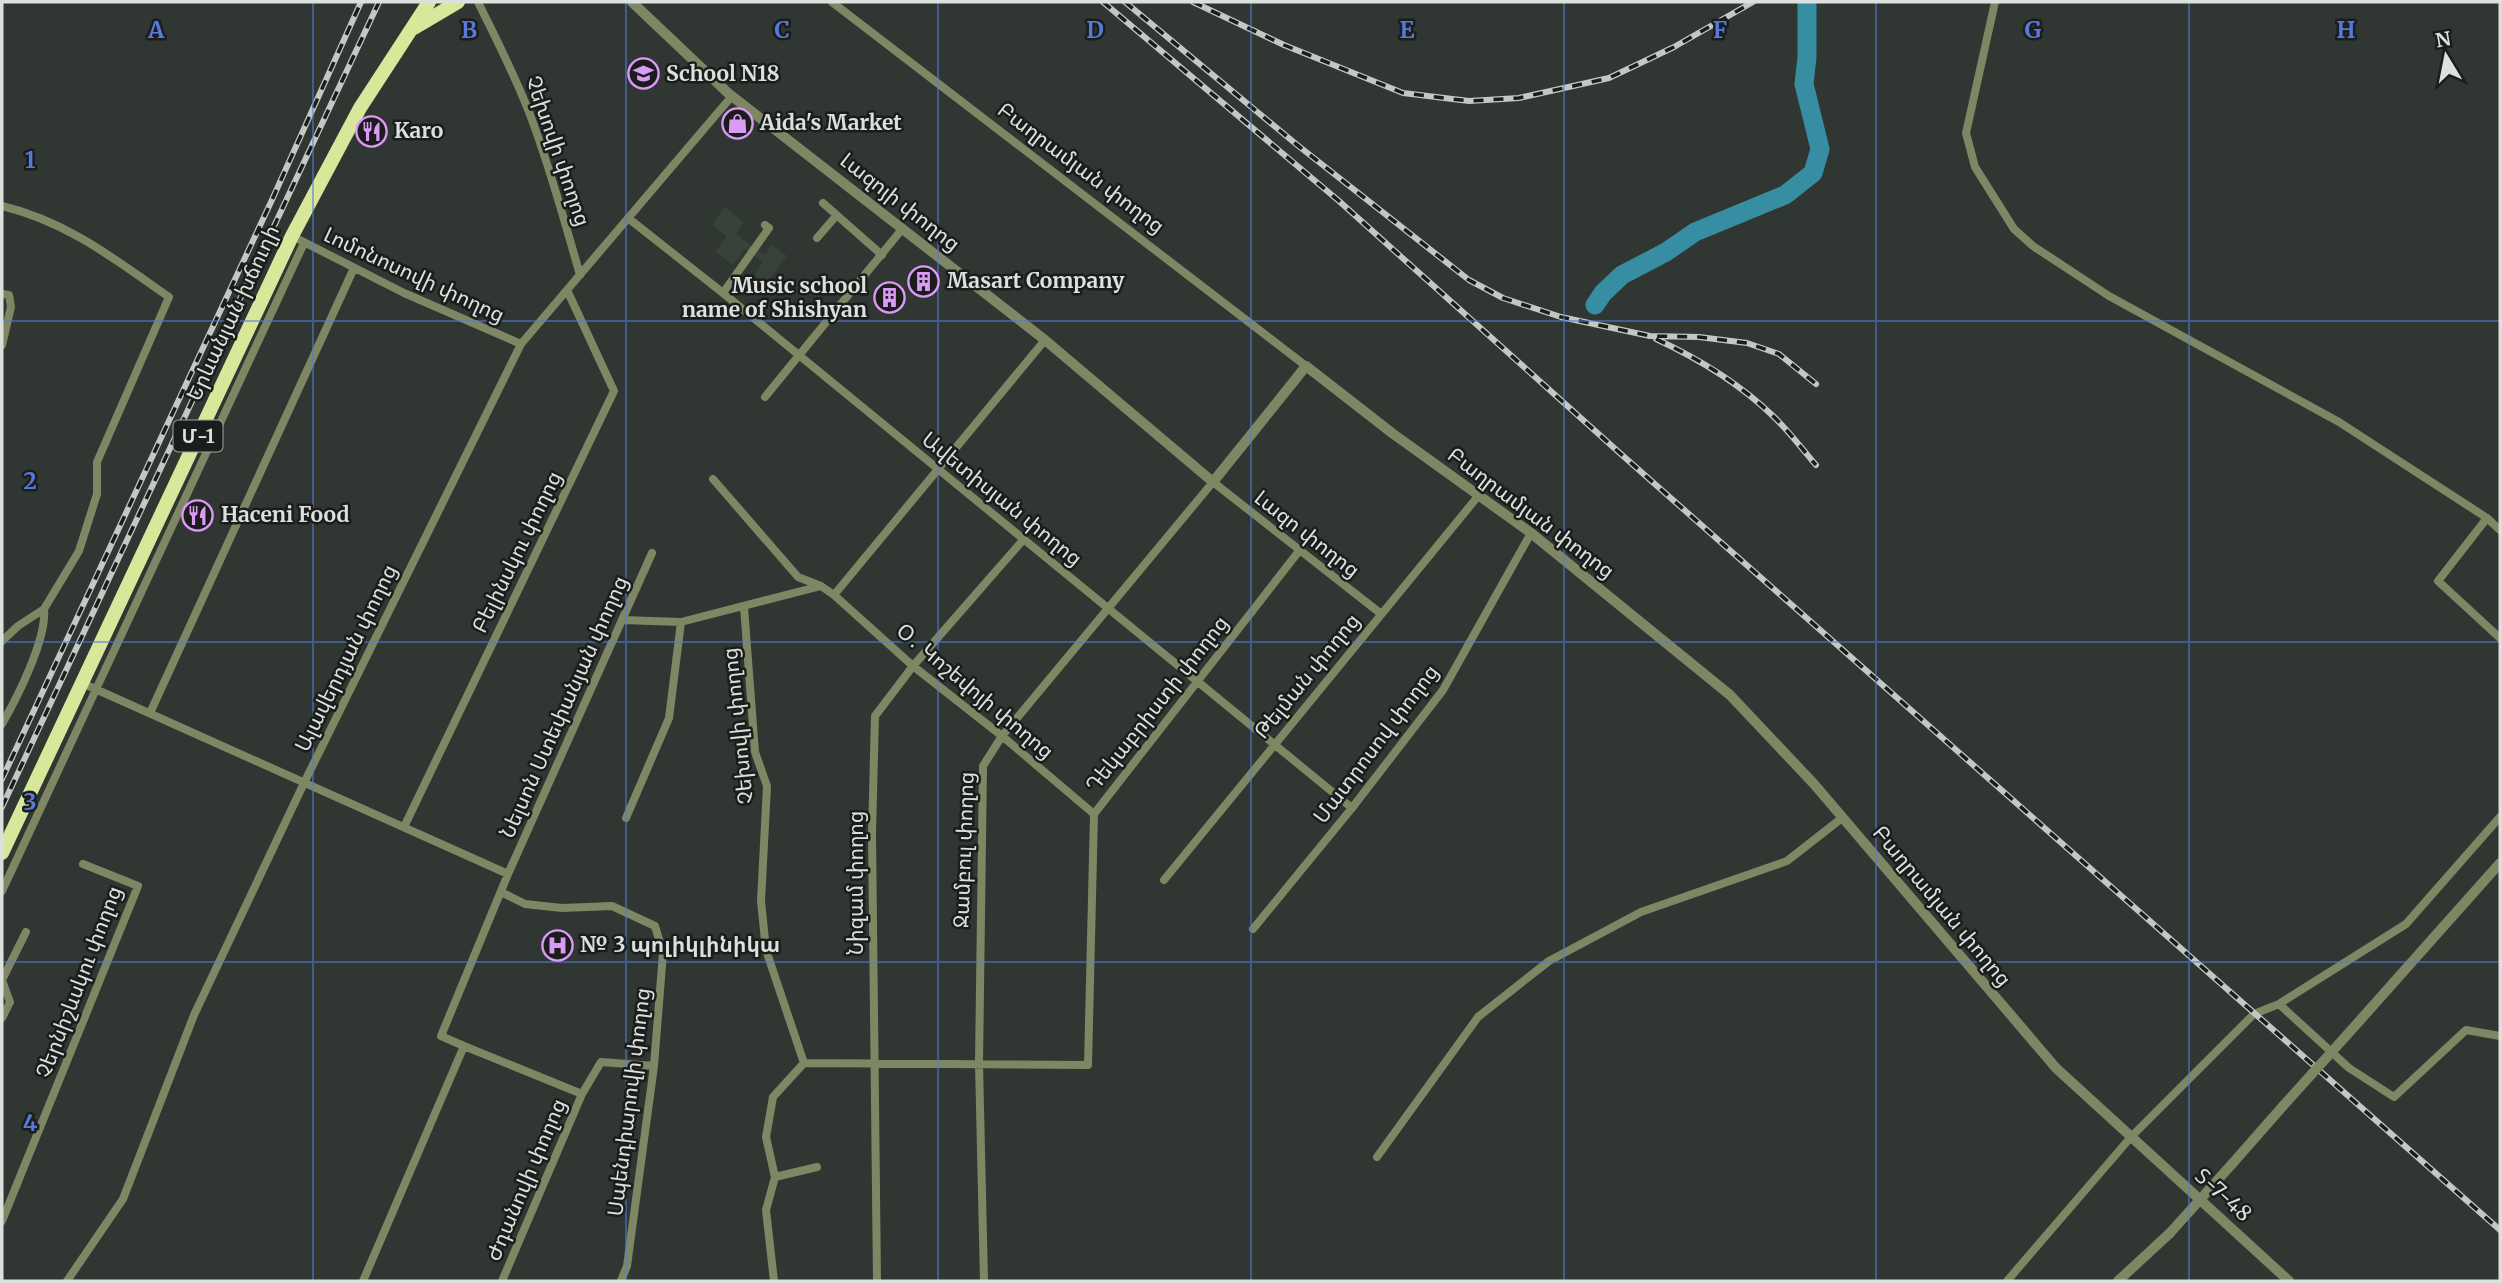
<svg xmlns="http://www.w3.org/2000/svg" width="2502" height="1283" font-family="Merriweather,'Noto Sans Armenian',serif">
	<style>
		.built { fill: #374239 }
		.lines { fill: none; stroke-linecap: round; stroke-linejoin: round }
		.river { stroke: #378ea3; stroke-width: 19 }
		.minor { stroke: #7f8664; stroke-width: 8 }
		.tertiary { stroke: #7f8664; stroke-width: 10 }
		.trunk { stroke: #d8e79a; stroke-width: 14 }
		.rail-casing { stroke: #c3c8c4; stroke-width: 6 }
		.rail { stroke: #1a1d1b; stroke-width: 3.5; stroke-dasharray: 10; stroke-linecap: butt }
		.tertiary-bridge { stroke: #7f8664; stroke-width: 10 }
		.grid { fill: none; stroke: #577ada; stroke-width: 2; stroke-opacity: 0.55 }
		.labels { text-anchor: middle; stroke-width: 5; stroke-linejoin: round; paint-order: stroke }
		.shield { fill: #1a1d1b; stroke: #a2a6a4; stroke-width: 2 }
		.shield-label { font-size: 19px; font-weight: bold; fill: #dde1de }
		.poi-label { font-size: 21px; font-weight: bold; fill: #dde1de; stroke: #1a1d1b; text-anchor: start }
		.street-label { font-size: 21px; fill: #dde1de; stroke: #1a1d1b }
		.grid-label { font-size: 23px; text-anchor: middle; font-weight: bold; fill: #577ada; stroke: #1a1d1b; stroke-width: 5; stroke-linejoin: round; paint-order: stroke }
	</style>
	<rect width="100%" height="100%" fill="#303631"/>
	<path class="built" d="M725,207L744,222L736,234L764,255L772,245L787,256L766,284L754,275L763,262L745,249L733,265L715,252L727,236L712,225Z"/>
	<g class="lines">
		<path class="river" d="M1595,305L1603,293L1622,275L1666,252L1695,232L1785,195L1813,173L1820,149L1804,84L1807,57V2"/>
		<path class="minor" d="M478,2C497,41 517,79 532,120C551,171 565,223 580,275
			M832,2L1306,366
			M1995,2L1966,133L1975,167L2014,229L2033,246L2109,296L2339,422L2487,518L2438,581L2500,638
			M823,203L882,255
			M2,206C66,221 116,260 169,297L97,462V494L79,551L44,609L18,626L2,641
			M628,218L723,293L1352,808
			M292,236L404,293L521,344
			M817,238L836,216
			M723,293L769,228L765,225
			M2,294L9,295L11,307L2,345
			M765,397L903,228
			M713,479L798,577L821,586
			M2487,518L2500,530
			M834,595L913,666L1002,736L1094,814
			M744,607L755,752L767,786L761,901L766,950L804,1063
			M622,620L681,622L821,586L834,595L1045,340
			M82,683L508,874
			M150,713L354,268
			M2,724C17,698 47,639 44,609
			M626,818L669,718L681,622
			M404,827L614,391L567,290
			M1164,880L1479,495
			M2,891L304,243
			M501,892L525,904L562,908L612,906L655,926L663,953L654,1066L627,1266L621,1281
			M1253,929L1352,808L1443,690L1531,533
			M2,980L26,932
			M2,980L10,1002L2,1018
			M2279,1004L2349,1068L2394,1097L2466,1030L2500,1036
			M464,1046L582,1094L502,1281
			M804,1063L1088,1065L1094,814L1299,551
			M582,1094L601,1062L654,1066
			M1377,1157L1478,1017L1549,961L1641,912L1787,861L1842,818
			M775,1177L817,1167
			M2,1221L138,886L83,864
			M67,1281L123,1199L194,1015L304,783L521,344L732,96
			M363,1281L464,1046L441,1036L508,874L652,553
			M774,1281L766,1210L775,1177L766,1137L773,1097L804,1063
			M877,1281L872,834L875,716L913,666L1023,540
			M984,1281L979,1063L983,766L1002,736L1213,482L1380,613
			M2007,1281L2131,1137L2254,1014L2279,1004L2406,924L2500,817"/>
		<path class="tertiary" d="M632,2L728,93L1045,340L1213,482L1306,366L1392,433L1531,533L1730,695L1814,784L2056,1068L2289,1281
			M2346,1036L2500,863
			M2232,1164L2283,1106
			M2118,1281L2170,1233"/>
		<path class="trunk" d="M414,28L458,2
			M2,853L292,236L360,108L429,2"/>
		<defs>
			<path id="rail" d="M1103,2L1339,201L1622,455L2500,1230
				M1125,2L1296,144L1469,280L1503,298L1561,317L1650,336L1699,337L1747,343L1779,354L1816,384
				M1193,2L1284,45L1403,93L1469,101L1519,98L1609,78L1674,47L1753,2
				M1656,339C1699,359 1739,383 1773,416C1789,431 1802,449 1816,465
				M2,779L271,202L361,2
				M2,807L379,2"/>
		</defs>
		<use href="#rail" class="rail-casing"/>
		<use href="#rail" class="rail"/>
		<path class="tertiary-bridge" d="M2283,1106L2346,1036
			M2170,1233L2232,1164"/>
	</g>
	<path class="grid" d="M313,2V1281M626,2V1281M938,2V1281M1251,2V1281M1564,2V1281M1876,2V1281M2189,2V1281M2,321H2500M2,642H2500M2,962H2500"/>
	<defs>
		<symbol id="school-ring" viewBox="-11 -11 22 22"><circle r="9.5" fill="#1a1d1b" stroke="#da9af6" stroke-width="1.5"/><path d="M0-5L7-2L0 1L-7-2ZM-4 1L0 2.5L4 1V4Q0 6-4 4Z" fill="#da9af6"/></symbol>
		<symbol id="shop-ring" viewBox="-11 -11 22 22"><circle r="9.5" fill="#1a1d1b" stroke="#da9af6" stroke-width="1.5"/><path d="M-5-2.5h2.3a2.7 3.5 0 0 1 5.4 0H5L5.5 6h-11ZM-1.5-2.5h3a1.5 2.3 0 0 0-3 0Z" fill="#da9af6"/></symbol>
		<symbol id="restaurant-ring" viewBox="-11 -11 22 22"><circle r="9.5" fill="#1a1d1b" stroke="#da9af6" stroke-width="1.5"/><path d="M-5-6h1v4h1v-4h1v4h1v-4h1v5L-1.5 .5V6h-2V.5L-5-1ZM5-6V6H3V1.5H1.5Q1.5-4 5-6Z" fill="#da9af6"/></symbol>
		<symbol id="building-ring" viewBox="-11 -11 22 22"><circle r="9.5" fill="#1a1d1b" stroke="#da9af6" stroke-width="1.5"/><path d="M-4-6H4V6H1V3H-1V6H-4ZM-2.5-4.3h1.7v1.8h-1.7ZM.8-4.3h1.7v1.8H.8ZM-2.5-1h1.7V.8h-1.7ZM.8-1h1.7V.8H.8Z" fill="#da9af6"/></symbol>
		<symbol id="hospital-ring" viewBox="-11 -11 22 22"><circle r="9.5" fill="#1a1d1b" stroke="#da9af6" stroke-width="1.5"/><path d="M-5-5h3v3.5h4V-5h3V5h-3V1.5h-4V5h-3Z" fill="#da9af6"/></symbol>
	</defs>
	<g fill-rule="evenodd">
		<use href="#school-ring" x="626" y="56" width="35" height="35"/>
		<use href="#shop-ring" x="720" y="106" width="35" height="35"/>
		<use href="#restaurant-ring" x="354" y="114" width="35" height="35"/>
		<use href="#building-ring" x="906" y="264" width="35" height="35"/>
		<use href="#building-ring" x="872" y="280" width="35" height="35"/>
		<use href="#restaurant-ring" x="180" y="498" width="35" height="35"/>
		<use href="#hospital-ring" x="540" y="928" width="35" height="35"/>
	</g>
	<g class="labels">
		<rect class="shield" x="173.5" y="420.5" width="49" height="31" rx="5"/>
		<g class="shield-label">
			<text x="198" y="443">Մ-1</text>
		</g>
		<g class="poi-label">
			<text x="666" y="81">School N18</text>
			<text x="760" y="130">Aida's Market</text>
			<text x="394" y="138">Karo</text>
			<text x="947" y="288">Masart Company</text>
			<text x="867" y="293" text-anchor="end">Music school<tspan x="867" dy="24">name of Shishyan</tspan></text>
			<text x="221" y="522">Haceni Food</text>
			<text x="580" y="952">№ 3 պոլիկլինիկա</text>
		</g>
		<g class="street-label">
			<text transform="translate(558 151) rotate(71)" y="7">Չեխովի փողոց</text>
			<text transform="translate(1081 168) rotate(37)" y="7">Բաղրամյան փողոց</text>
			<text transform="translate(900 202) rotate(38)" y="7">Լազոյի փողոց</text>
			<text transform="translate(414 275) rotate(25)" y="7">Լոմոնոսովի փողոց</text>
			<text transform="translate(233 313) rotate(-65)" y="7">Երևանյան խճուղի</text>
			<text transform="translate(1002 499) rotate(39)" y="7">Ավետիսյան փողոց</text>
			<text transform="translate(1531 513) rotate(37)" y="7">Բաղրամյան փողոց</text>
			<text transform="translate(1307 534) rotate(38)" y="7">Լազո փողոց</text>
			<text transform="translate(517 552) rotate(-64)" y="7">Բելինսկու փողոց</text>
			<text transform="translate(346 658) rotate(-64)" y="7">Ալավերդյան փողոց</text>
			<text transform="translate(1307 676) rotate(-51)" y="7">Թելման փողոց</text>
			<text transform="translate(975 691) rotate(40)" y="7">Օ․ Կոշեվոյի փողոց</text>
			<text transform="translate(1157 704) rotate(-52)" y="7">Դեկաբրիստի փողոց</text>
			<text transform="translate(564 707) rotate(-66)" y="7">Նելսոն Ստեփանյան փողոց</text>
			<text transform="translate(738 726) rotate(-96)" y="7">Չեխովի փողոց</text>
			<text transform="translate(1376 744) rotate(-53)" y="7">Մատրոսով փողոց</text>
			<text transform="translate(964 850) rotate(-88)" y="7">Ջամբուլ փողոց</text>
			<text transform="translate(856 883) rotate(-90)" y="7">Նիզամ փողոց</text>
			<text transform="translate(1942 906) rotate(50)" y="7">Բաղրամյան փողոց</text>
			<text transform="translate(79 982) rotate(-69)" y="7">Չերնիշևսկու փողոց</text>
			<text transform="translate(629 1102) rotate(-83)" y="7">Սպենդիարովի փողոց</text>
			<text transform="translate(526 1180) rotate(-67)" y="7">Ժդանովի փողոց</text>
			<text transform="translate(2223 1195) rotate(42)" y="7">Տ-7-48</text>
		</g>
	</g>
	<g class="grid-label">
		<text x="156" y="38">A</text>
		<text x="469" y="38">B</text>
		<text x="782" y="38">C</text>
		<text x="1095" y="38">D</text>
		<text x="1407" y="38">E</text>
		<text x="1720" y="38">F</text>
		<text x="2033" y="38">G</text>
		<text x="2346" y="38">H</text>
		<text x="30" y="168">1</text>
		<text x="30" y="489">2</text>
		<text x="30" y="810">3</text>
		<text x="30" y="1131">4</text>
	</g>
	<rect width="2502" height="1283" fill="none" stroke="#dde1de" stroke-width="7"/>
	<g transform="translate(2446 56) rotate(350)" stroke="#1a1d1b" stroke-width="5" paint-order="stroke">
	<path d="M0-5L12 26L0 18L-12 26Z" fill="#dde1de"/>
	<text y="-10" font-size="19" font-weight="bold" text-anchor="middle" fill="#dde1de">N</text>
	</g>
</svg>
